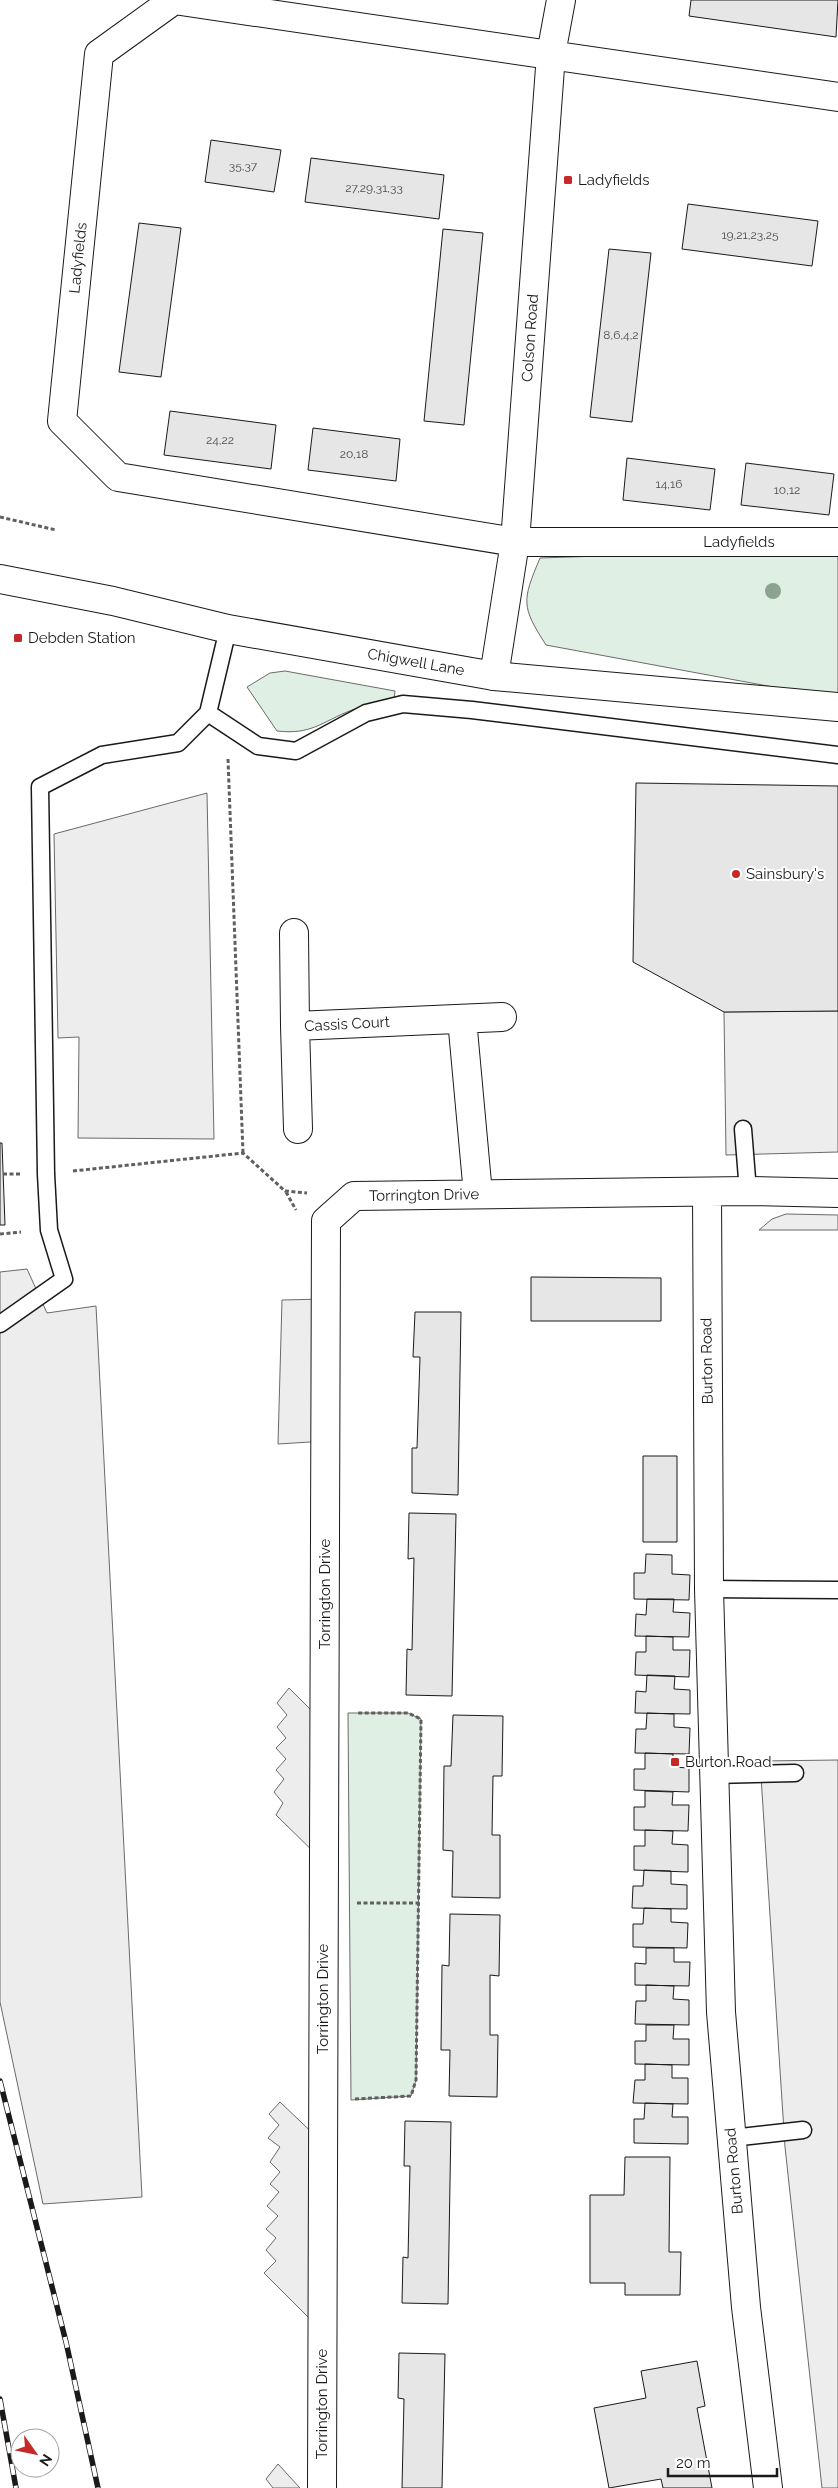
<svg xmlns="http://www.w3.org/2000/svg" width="838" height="2488" font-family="Raleway,sans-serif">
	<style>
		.green { fill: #e0efe3; stroke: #6a6a6a }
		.parking { fill: #ededed; stroke: #6a6a6a }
		.building { fill: #e6e6e6; stroke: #1a1a1a }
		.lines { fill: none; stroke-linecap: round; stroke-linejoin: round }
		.lane-casing { stroke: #1a1a1a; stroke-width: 19 }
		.street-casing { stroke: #1a1a1a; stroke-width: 30 }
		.primary-casing { stroke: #1a1a1a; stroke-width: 30 }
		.path { stroke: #5f5f5f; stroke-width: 3; stroke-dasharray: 4 2.5; stroke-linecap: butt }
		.lane { stroke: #fff; stroke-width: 16 }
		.street { stroke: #fff; stroke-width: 28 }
		.primary { stroke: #fff; stroke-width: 28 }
		.rail-casing { stroke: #1a1a1a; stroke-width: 5.5 }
		.rail { stroke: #fff; stroke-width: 4; stroke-dasharray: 11; stroke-linecap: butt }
		.tree { fill: #8aa48f }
		.poi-dot { fill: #c62828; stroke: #fff; stroke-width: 2 }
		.labels { text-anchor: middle; stroke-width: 4; stroke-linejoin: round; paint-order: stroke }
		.number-label { font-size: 12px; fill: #4d4d4d }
		.poi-label { font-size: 15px; fill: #1a1a1a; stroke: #fff; text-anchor: start }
		.street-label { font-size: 15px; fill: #1a1a1a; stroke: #fff }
	</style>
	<rect width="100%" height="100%" fill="#fff"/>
	<path class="green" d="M838,548V699L546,645C521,606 522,601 540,558Z
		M285,671L395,691L394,700C379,703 365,705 352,710C321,722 312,735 277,731L247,687L270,673Z
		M348,1713H408L421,1719L416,2080L411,2096L351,2100Z"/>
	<path class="parking" d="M207,793L214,1139L78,1138L79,1037L58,1038L54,834Z
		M838,1011V1152L726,1155L724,1012Z
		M786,1214L838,1215V1230H759L772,1219Z
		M27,1269L47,1313L96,1306L142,2197L43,2204L0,2002V1272Z
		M326,1299V1441L278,1444L282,1300Z
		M289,1688L324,1723V1862L276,1815L283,1803L274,1792L284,1779L276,1770L286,1759L276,1748L286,1738L277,1727L287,1715L277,1703Z
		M838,1760V2488H822L785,2147L760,1761Z
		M280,2102L323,2143L322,2331L264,2273L276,2261L266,2250L276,2238L266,2229L278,2216L267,2206L279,2192L270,2184L280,2172L270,2162L280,2147L268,2138L279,2125L269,2114Z
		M278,2464L300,2488H273L266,2479Z"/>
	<path class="building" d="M691,0H838L836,37L689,16Z
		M211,140L281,150L274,192L205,182Z
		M311,158L444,175L439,219L305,202Z
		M688,204L818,221L812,266L682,249Z
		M139,223L181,228L161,377L119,372Z
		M443,229L483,233L464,425L424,421Z
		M609,249L651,253L632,422L590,417Z
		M170,411L276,425L271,469L164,455Z
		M313,428L400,439L396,481L308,470Z
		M627,458L715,469L710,510L623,500Z
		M746,463L834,474L829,515L741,505Z
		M636,783L838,786V1011L724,1012L633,962Z
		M0,1143H2L5,1225H0Z
		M531,1277L661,1278V1321H531Z
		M415,1312H461L458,1495L412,1493V1448H417L420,1357H413Z
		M643,1456H677V1542H643Z
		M409,1513L456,1514L452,1696L406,1695L407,1649L412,1650L414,1558L408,1559Z
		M646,1554L672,1555V1574L690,1575L689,1600L634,1599V1573H645Z
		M647,1599H674L673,1612L690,1613L689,1637L635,1636L636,1614L646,1615Z
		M646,1636L673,1637V1650H690L689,1677L635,1675L636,1652H646Z
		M647,1675L675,1676L674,1689L690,1690V1714L635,1713L636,1691L646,1692Z
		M647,1713L674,1714V1727L690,1728L689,1754L635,1753L636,1729H646Z
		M453,1715L503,1716L502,1776H493L492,1835H500V1898L452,1897L453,1851L443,1850L444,1766H451Z
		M645,1753L673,1754V1767L689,1768V1792L634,1790V1769H645Z
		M645,1791L673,1792L672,1805H689L688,1831L634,1830V1807H645Z
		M645,1830L673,1831L672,1844L688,1845V1872L634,1870V1846H645Z
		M644,1870L671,1871V1884L687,1885V1909L632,1908L633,1886H643Z
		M644,1908L671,1909V1922L688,1923L687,1948L633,1947V1924H643Z
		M450,1914L500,1915L499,1976L490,1975V2035H498L497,2097L449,2096L450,2050H441L442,1965L449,1966Z
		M646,1948H674V1962H690L689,1986L635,1985V1963L646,1964Z
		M646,1985L674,1986L673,1999L689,2000V2025L635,2024L636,2001H646Z
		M646,2025H674L673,2039H689V2065L635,2064V2041H646Z
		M645,2064L672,2065V2078H688V2104L633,2103L635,2080H645Z
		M645,2103L673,2104L672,2117H688V2144L634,2143V2119H644Z
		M405,2121L451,2122L448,2304L402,2303L403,2257L408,2258L410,2166H404Z
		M625,2157H670L669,2252H681L680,2295H625V2283H590V2195H624Z
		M399,2353L445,2354L442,2488H402L404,2399L398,2398Z
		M697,2361L705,2406L697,2408L712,2488H663L661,2479L609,2488L594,2408L646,2398L641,2371Z"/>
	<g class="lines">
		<defs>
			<path id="lane" d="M208,713L258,746L296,751L366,713L403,704L472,710L838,755
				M743,1129L748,1191
				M0,1324L64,1279L49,1230L46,1174L40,787L102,755L178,743L208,713L228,629
				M709,1589L838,1590
				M714,1775L795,1773
				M732,2138L803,2130"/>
			<path id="street" d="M838,97L174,0L99,54L62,421L118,477L515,542H838
				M494,676L515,542L551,54L561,0
				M294,933L295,1026L502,1017
				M462,1019L478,1194
				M295,1026L298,1129
				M707,1192L709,1589L721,2012L746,2307L768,2488
				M322,2488L326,1221L354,1196L748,1191L838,1193"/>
			<path id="primary" d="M0,579L113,601L228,629L494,676L838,707"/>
		</defs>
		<use href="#lane" class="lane-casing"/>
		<use href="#street" class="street-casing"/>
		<use href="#primary" class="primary-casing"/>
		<path class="path" d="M0,517L56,530
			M228,759L243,1153
			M73,1171L243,1153L285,1191L307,1193
			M3,1174H20
			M286,1192L296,1210
			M0,1234L21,1232
			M357,1903H419
			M355,2099L411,2096L416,2080L421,1719L408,1713H358"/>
		<use href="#lane" class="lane"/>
		<use href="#street" class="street"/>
		<use href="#primary" class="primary"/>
		<defs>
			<path id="rail" d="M0,2081L66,2342L98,2488
				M0,2399L16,2488"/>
		</defs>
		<use href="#rail" class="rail-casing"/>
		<use href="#rail" class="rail"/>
	</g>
	<circle class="tree" cx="773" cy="591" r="8"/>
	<g class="poi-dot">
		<rect x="563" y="175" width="10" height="10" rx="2.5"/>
		<rect x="13" y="633" width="10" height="10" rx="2.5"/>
		<circle cx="736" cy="874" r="5"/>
		<rect x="670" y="1757" width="10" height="10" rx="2.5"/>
	</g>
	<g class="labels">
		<g class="number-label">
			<text x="243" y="170">35,37</text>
			<text x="374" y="192">27,29,31,33</text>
			<text x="750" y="239">19,21,23,25</text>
			<text x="621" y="339">8,6,4,2</text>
			<text x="220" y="444">24,22</text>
			<text x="354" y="458">20,18</text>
			<text x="669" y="488">14,16</text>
			<text x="787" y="494">10,12</text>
		</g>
		<g class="poi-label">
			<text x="578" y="185">Ladyfields</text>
			<text x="28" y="643">Debden Station</text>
			<text x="746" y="879">Sainsbury's</text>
			<text x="685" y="1767">Burton Road</text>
		</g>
		<g class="street-label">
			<text transform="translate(78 258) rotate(-84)" y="5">Ladyfields</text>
			<text transform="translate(530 338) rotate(-86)" y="5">Colson Road</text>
			<text x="739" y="547">Ladyfields</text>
			<text transform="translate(416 662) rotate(10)" y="5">Chigwell Lane</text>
			<text transform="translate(347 1024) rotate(-3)" y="5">Cassis Court</text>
			<text transform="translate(424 1195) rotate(-1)" y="5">Torrington Drive</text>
			<text transform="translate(707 1361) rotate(-91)" y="5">Burton Road</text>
			<text transform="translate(325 1594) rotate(-90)" y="5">Torrington Drive</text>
			<text transform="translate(323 1999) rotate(-90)" y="5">Torrington Drive</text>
			<text transform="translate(734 2171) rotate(-95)" y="5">Burton Road</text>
			<text transform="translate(322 2404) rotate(-90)" y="5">Torrington Drive</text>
		</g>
	</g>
	<g transform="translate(35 2453) rotate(123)"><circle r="24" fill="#ffffff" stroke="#a3a3a3"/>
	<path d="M0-4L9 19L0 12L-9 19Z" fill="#c62828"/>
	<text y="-8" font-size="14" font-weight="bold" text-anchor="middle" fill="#1a1a1a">N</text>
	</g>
	<path d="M668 2468v8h109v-8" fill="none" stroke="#1a1a1a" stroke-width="2.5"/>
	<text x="676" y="2468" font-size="15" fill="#1a1a1a" stroke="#ffffff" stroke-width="4" paint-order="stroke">20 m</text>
</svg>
